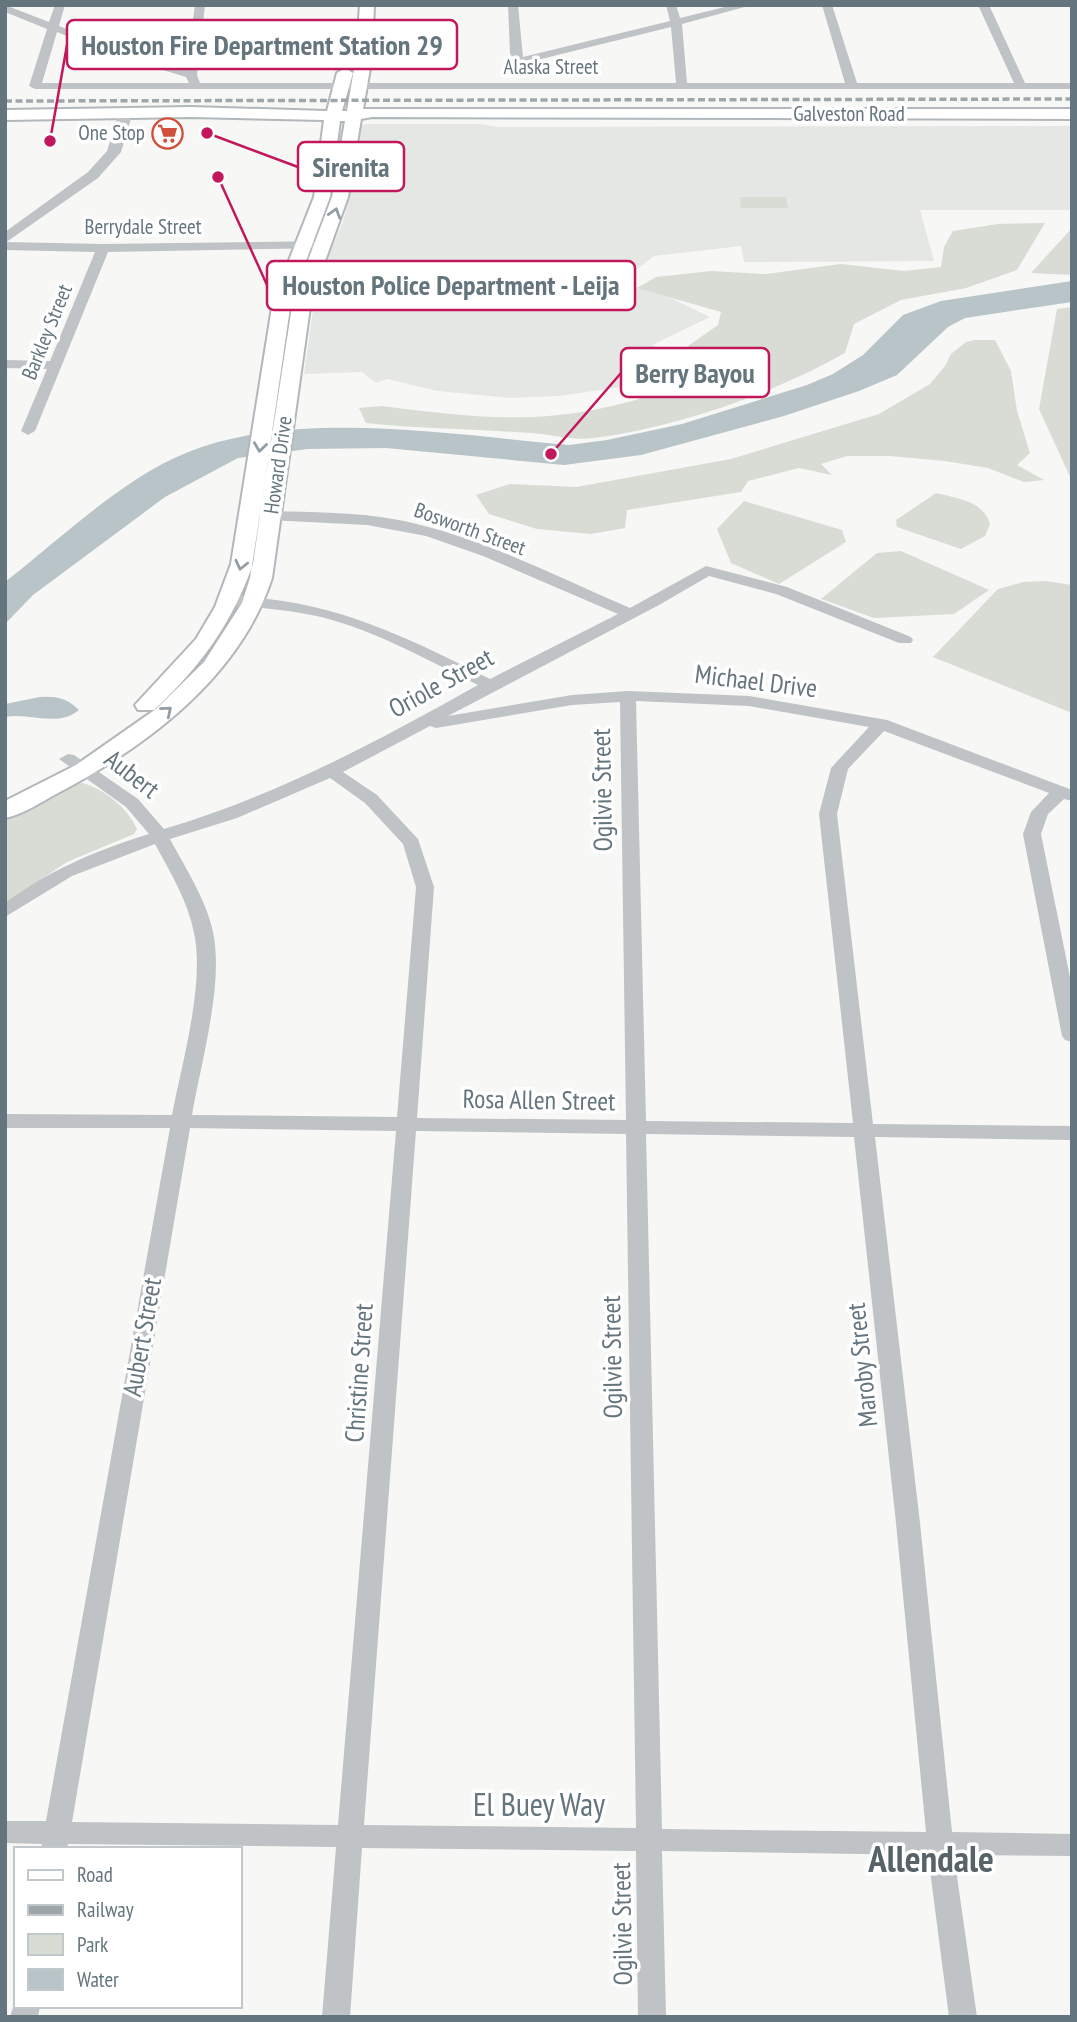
<svg xmlns="http://www.w3.org/2000/svg" width="1077" height="2022" font-family="'PT Sans Narrow',sans-serif">
	<style>
		.built { fill: #e5e7e5 }
		.green { fill: #d8dcd4 }
		.water { fill: #b9c4c8 }
		.lines { fill: none; stroke-linecap: round; stroke-linejoin: round }
		.secondary-casing { stroke: #b1b7bb; stroke-width: 4 }
		.minor { fill: #bfc3c6; fill-rule: evenodd }
		.tertiary { fill: #bfc3c6; fill-rule: evenodd }
		.secondary { fill: #fff; fill-rule: evenodd }
		.rail { stroke: #9fa6aa; stroke-width: 3.5; stroke-dasharray: 7 3.5; stroke-linecap: butt }
		.oneway { stroke: #939ea4 }
		.labels { text-anchor: middle; stroke-width: 7; stroke-linejoin: round; paint-order: stroke }
		.far-street-label { font-size: 21px; fill: #65757d; stroke: #fff }
		.far-poi-label { font-size: 21px; fill: #65757d; stroke: #fff; text-anchor: end }
		.street-label { font-size: 26px; fill: #65757d; stroke: #fff }
		.near-street-label { font-size: 32px; fill: #65757d; stroke: #fff }
		.near-quarter-label { font-size: 37px; font-weight: bold; fill: #576269; stroke: #fff }
		.leader { fill: none; stroke: #c2185b; stroke-width: 2.5 }
		.callout-dot { fill: #c2185b; stroke: #fff; stroke-width: 2.5 }
		.callout { fill: #fff; stroke: #c2185b; stroke-width: 2.5 }
		.callout-label { font-size: 28px; text-anchor: middle; font-weight: bold; fill: #65757d }
	</style>
	<rect width="100%" height="100%" fill="#f7f7f5"/>
	<path class="built" d="M365,124H481L497,127L1072,126V210H920L934,261L744,262L741,246L654,256L620,282L671,298L710,317L652,345L694,363L627,386L559,396L511,398L438,391L387,379L376,383L362,372L304,374L314,303L325,263L343,222L352,187L360,126Z"/>
	<path class="green" d="M740,197H786L788,208H741Z
		M1045,223L1017,270L966,288L901,300L854,324L845,353C772,394 678,427 594,438C574,441 551,434 531,433C476,429 421,429 366,423L359,408L382,406C430,412 482,419 531,417C593,415 655,397 712,373L688,346L718,325L721,312L637,288L656,277L711,271L766,274L841,264L904,271L941,267L944,247L953,231L998,224Z
		M1072,228V275L1031,273Z
		M1072,307V481L1039,409L1057,309Z
		M975,340H995L1011,371L1017,411L1030,453L1017,465L1044,480L1024,482L988,468L945,461L890,456H847L821,464L832,475L799,468L748,481L741,492L627,510L625,528L591,534L537,529L489,514L476,495L510,484L576,487L731,459L879,414L930,384L945,366L951,354L966,342Z
		M936,493C956,498 984,501 990,524L985,536L961,549L897,527L896,520Z
		M744,501L842,530L846,542L779,584L731,563L717,529Z
		M901,551L989,590L954,614L874,618L821,599L877,553Z
		M1045,581L1072,585V713L933,657L998,589L1023,582Z
		M83,783C105,790 127,807 137,829L134,834L67,862L5,903V817L69,785Z"/>
	<path class="water" d="M1072,281V302L965,318L948,327L897,375L859,391L784,416L641,455L564,465L386,448L308,449L238,458L165,497L33,595L5,624V582C59,540 123,478 186,453C296,408 453,435 569,445L607,440L682,424L807,385L833,374L863,355L903,315L941,301Z
		M40,697C56,696 67,698 79,710C58,728 30,712 5,717V704Z"/>
	<g class="lines">
		<defs>
			<path id="secondary" d="M360,5H374L372,57L363,109H1072V119L372,117L361,119L348,197L311,300L272,578C240,677 147,746 58,793C41,802 24,814 5,818V801L76,765L156,709L204,662L242,603L250,578L293,300L332,197L345,121H340L330,197L291,301L253,564C232,624 200,667 154,710H138L135,705L196,639L215,607L231,564L273,301L314,197L324,120L191,117L5,120V110L191,107L327,111L337,73L345,68L353,73L342,111H347L356,57Z"/>
		</defs>
		<use href="#secondary" class="secondary-casing"/>
		<path class="minor" d="M5,5L49,22L55,5H65L59,26L125,52L186,70L195,5H205L197,75L200,83H676L671,27L525,63L520,75H512L514,61L510,53L508,5H518L523,57L670,21L666,5H676L680,18L733,5H752L682,24L687,83H845L822,5H832L857,83H1014L978,5H989L1025,83H1072V89H35L29,86L47,29L5,12ZM57,32L117,56L186,77L189,83H42Z
			M322,241L327,242V248L108,252L35,431L28,435L21,431L47,369L5,368V360L50,361L95,252L5,250V242L103,244Z
			M254,511C304,512 355,511 404,521C483,538 556,576 630,608L706,566L787,587L911,637L913,640L911,643H899L776,594L709,576L659,605L448,716L572,695L628,691L749,696L887,720L1072,790V801L1064,799L1048,814L1041,834L1072,987V1042L1065,1040L1062,1036L1023,834L1031,812L1049,793L884,731L848,769L837,814L873,1124L1072,1126V1140L875,1137L920,1523L952,1832L1072,1834V1856L954,1855L977,2017H949L928,1855L662,1851L666,2017H638L636,1851L362,1848L350,2017H322L336,1847L68,1844L67,1849H41L42,1844L5,1843V1821H46L170,1128H5V1114L172,1115C182,1062 205,984 194,933C188,901 170,872 155,844L72,876L5,917V903C49,870 97,850 149,834L126,807L59,759L68,754L74,755L138,799L164,829C276,796 376,742 478,685C427,660 377,631 321,617C292,610 261,608 231,605L223,600L225,597C238,593 255,598 268,599C350,608 418,643 490,679L618,614L483,556L426,536L367,525L249,519L246,516ZM636,701L749,706L869,727L831,768L819,814L853,1123L646,1121ZM620,702L626,1120L417,1118L434,887L418,839L377,795L343,772L430,726L436,728L572,705ZM330,778L365,803L403,844L416,887L397,1117L192,1115C201,1062 224,984 213,932C206,899 186,869 170,839L237,818ZM190,1128L396,1131L338,1825L72,1822ZM416,1131L626,1134L636,1828L364,1825ZM646,1134L854,1137L896,1523L926,1832L662,1829Z
			M16,1998V2006H40L38,2017H10Z"/>
		<path class="tertiary" d="M126,108L133,112L121,152L98,178L5,243V232L88,172L107,151L119,112Z"/>
		<use href="#secondary" class="secondary"/>
		<path class="rail" d="M5,101L1072,99"/>
	</g>
	<defs><path id="oneway-chevron" d="M-2-3.5L2.5 0L-2 3.5" fill="none" stroke-width="1.6" stroke-linecap="round" stroke-linejoin="round" transform="scale(1.75)"/></defs>
	<g class="oneway">
		<use href="#oneway-chevron" transform="translate(335 213) rotate(-73)"/>
		<use href="#oneway-chevron" transform="translate(260 447) rotate(98)"/>
		<use href="#oneway-chevron" transform="translate(241 565) rotate(103)"/>
		<use href="#oneway-chevron" transform="translate(167 711) rotate(-40)"/>
	</g>
	<defs>
		<symbol id="supermarket-ring" viewBox="-11 -11 22 22"><circle r="9.5" fill="#fff" stroke="#d1503b" stroke-width="1.5"/><path d="M-6-5.5h2.5l.6 2H6L4.5 2H-2.5L-4.4-4H-6ZM-1.5 3.2a1.3 1.3 0 1 0 .1 0ZM3 3.2a1.3 1.3 0 1 0 .1 0Z" fill="#d1503b"/></symbol>
	</defs>
	<g fill-rule="evenodd">
		<use href="#supermarket-ring" x="150" y="116" width="35" height="35"/>
	</g>
	<g class="labels">
		<g class="far-street-label">
			<text x="551" y="74">Alaska Street</text>
			<text x="849" y="121">Galveston Road</text>
			<text x="143" y="234">Berrydale Street</text>
			<text transform="translate(47 332) rotate(-68)" y="7">Barkley Street</text>
			<text transform="translate(278 465) rotate(-82)" y="7">Howard Drive</text>
			<text transform="translate(470 529) rotate(20)" y="7">Bosworth Street</text>
		</g>
		<g class="far-poi-label">
			<text x="145" y="140">One Stop</text>
		</g>
		<g class="street-label">
			<text transform="translate(756 681) rotate(7)" y="9">Michael Drive</text>
			<text transform="translate(441 683) rotate(-29)" y="9">Oriole Street</text>
			<text transform="translate(132 774) rotate(38)" y="9">Aubert</text>
			<text transform="translate(602 790) rotate(-91)" y="9">Ogilvie Street</text>
			<text transform="translate(539 1100) rotate(1)" y="9">Rosa Allen Street</text>
			<text transform="translate(142 1337) rotate(-80)" y="9">Aubert Street</text>
			<text transform="translate(612 1357) rotate(-91)" y="9">Ogilvie Street</text>
			<text transform="translate(862 1365) rotate(-96)" y="9">Maroby Street</text>
			<text transform="translate(359 1373) rotate(-86)" y="9">Christine Street</text>
			<text transform="translate(622 1924) rotate(-91)" y="9">Ogilvie Street</text>
		</g>
		<g class="near-street-label">
			<text x="539" y="1816">El Buey Way</text>
		</g>
		<g class="near-quarter-label">
			<text x="931" y="1872">Allendale</text>
		</g>
	</g>
	<path class="leader" d="M50 141L67 45M207 133L298 167M218 177L267 285M551 454L621 373"/>
	<g class="callout-dot">
		<circle cx="50" cy="141" r="7"/>
		<circle cx="207" cy="133" r="7"/>
		<circle cx="218" cy="177" r="7"/>
		<circle cx="551" cy="454" r="7"/>
	</g>
	<g class="callout">
		<rect x="67" y="20" width="390" height="49" rx="7"/>
		<rect x="298" y="142" width="106" height="49" rx="7"/>
		<rect x="267" y="261" width="368" height="49" rx="7"/>
		<rect x="621" y="348" width="148" height="49" rx="7"/>
	</g>
	<g class="callout-label">
		<text x="262" y="55">Houston Fire Department Station 29</text>
		<text x="351" y="177">Sirenita</text>
		<text x="451" y="295">Houston Police Department - Leija</text>
		<text x="695" y="383">Berry Bayou</text>
	</g>
	<rect width="1077" height="2022" fill="none" stroke="#65757d" stroke-width="14"/>
	<rect x="14" y="1847" width="228" height="161" fill="#ffffff" stroke="#c1c8cb" stroke-width="2"/>
	<rect x="28" y="1870" width="35" height="10" fill="#ffffff" stroke="#c1c8cb" stroke-width="2"/>
	<text x="77" y="1882" font-size="21" fill="#65757d">Road</text>
	<rect x="28" y="1905" width="35" height="10" fill="#9fa6aa" stroke="#c1c8cb" stroke-width="2"/>
	<text x="77" y="1917" font-size="21" fill="#65757d">Railway</text>
	<rect x="28" y="1934" width="35" height="21" fill="#d8dcd4" stroke="#c1c8cb" stroke-width="2"/>
	<text x="77" y="1952" font-size="21" fill="#65757d">Park</text>
	<rect x="28" y="1969" width="35" height="21" fill="#b9c4c8" stroke="#c1c8cb" stroke-width="2"/>
	<text x="77" y="1987" font-size="21" fill="#65757d">Water</text>
</svg>
